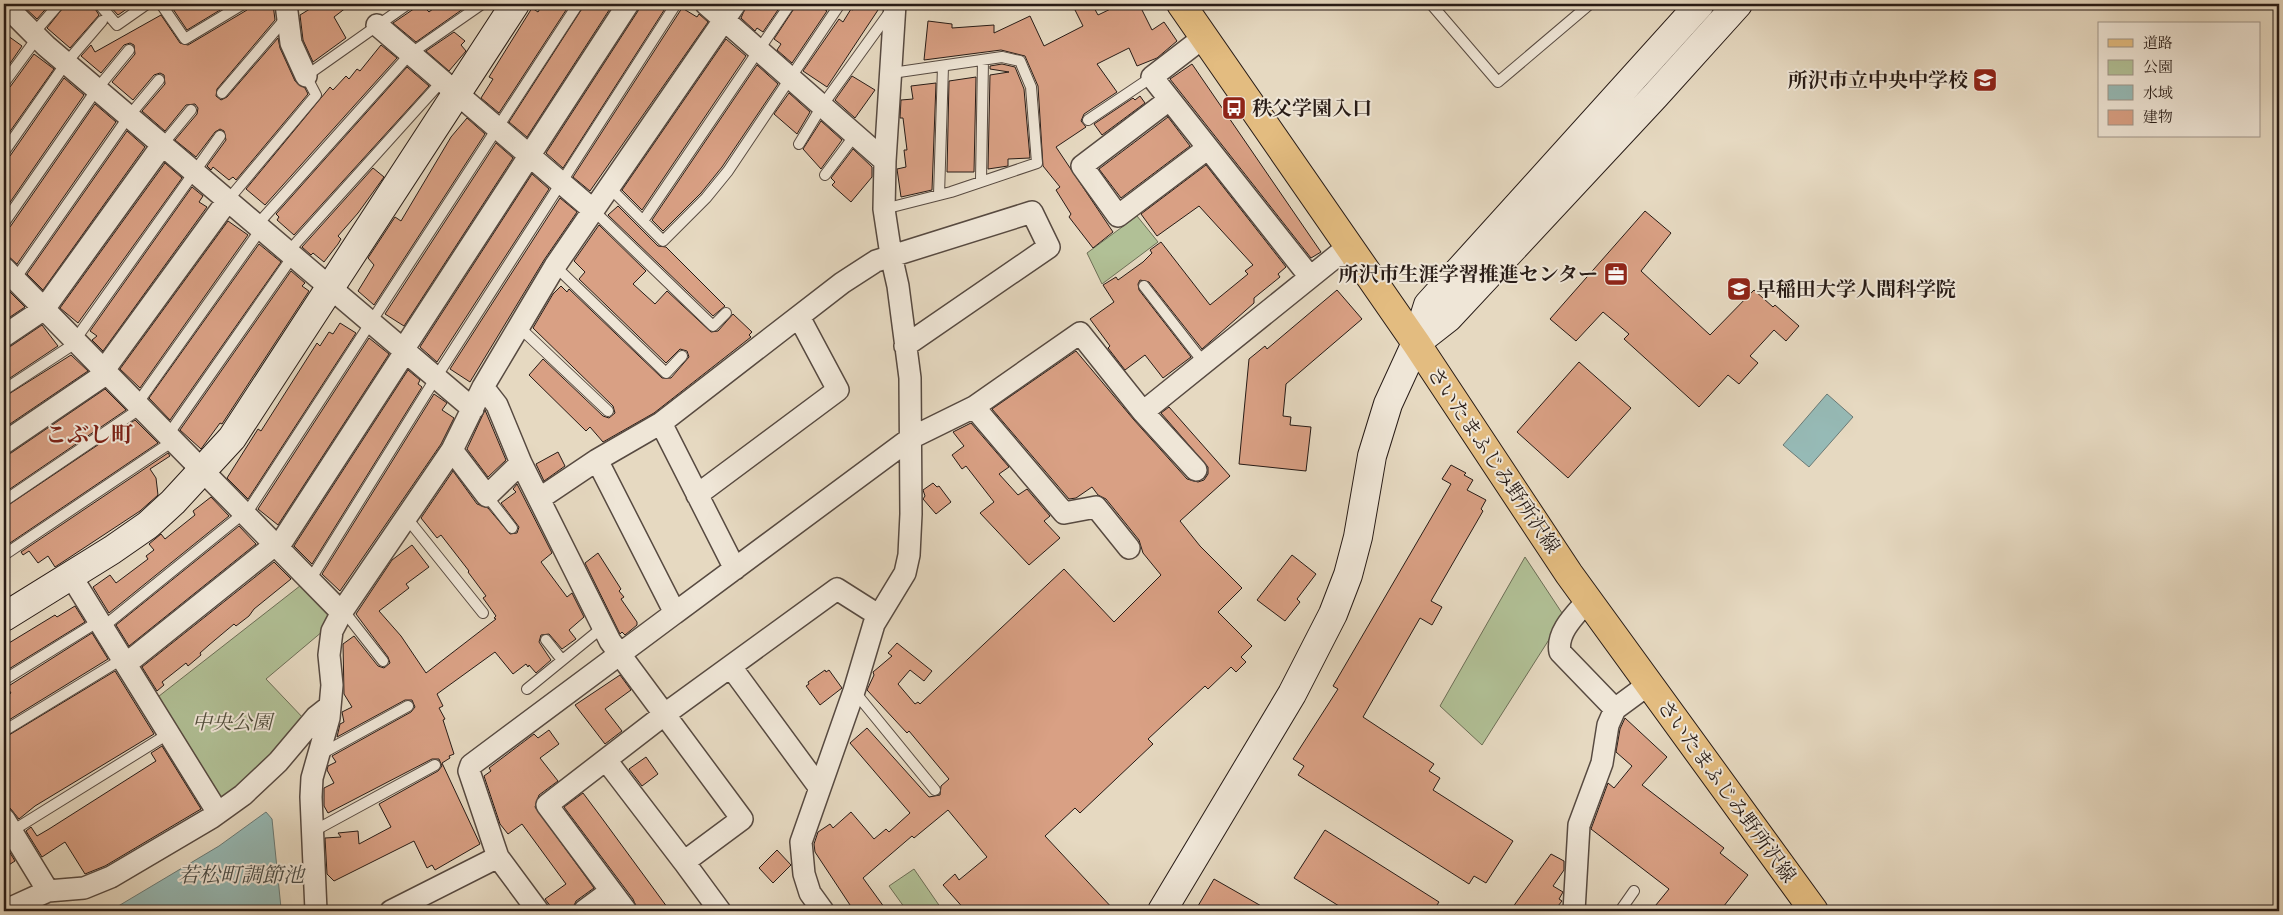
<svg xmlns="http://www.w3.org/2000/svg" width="2283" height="915" font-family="'Sorts Mill Goudy','Noto Serif JP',serif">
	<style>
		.green { fill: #b1c096; stroke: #6c6e56 }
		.water { fill: #96bab6; stroke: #6a7a76 }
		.building { fill: #d9a084; stroke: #271b16 }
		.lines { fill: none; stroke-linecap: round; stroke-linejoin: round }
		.lane-casing { stroke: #574a41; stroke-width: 12 }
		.street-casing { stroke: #574a41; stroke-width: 24 }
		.secondary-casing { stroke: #271b16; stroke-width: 30 }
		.primary-casing { stroke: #271b16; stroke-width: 30 }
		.lane { stroke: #efe6d7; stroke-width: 10 }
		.street { stroke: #efe6d7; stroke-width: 21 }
		.secondary { stroke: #efe6d7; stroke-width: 28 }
		.primary { stroke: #e3bc80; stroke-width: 28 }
		.labels { text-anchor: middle; stroke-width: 4; stroke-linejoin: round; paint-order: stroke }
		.poi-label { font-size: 20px; font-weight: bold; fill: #271b16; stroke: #efe6d7; text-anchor: end }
		.street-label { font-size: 20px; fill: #271b16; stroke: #efe6d7 }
		.park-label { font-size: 20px; font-style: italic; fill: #504d3c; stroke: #efe6d7 }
		.water-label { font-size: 21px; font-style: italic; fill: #484b46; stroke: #efe6d7 }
		.quarter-label { font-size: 22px; font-weight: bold; fill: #7a1f14; stroke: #efe6d7 }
	</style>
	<rect width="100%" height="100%" fill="#e6d9c1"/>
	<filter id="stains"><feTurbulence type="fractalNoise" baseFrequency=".004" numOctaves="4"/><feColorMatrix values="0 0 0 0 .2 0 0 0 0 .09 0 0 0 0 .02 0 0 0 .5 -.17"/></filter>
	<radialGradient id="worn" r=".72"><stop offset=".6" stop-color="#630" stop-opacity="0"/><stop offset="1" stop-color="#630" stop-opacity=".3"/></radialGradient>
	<path class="green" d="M1137,216L1158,242L1102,284L1087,253Z
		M1525,557L1564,616L1482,745L1440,706Z
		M305,582L332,613L323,631L266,679L305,720L287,744L221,802L154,700Z
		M914,869L943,911H907L889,886Z"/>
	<path class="water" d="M1827,394L1853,417L1809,467L1783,445Z
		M266,812L272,819L281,908L294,907V911H102L115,908L219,846Z"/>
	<path class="building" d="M21,4H50L37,19Z
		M66,4H92L99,15L70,48L47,28Z
		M108,4H134L118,15Z
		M181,4H230L187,30L173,9Z
		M250,4H273L275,20L217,89L216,96L221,100L227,97L278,38L280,48L295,81L305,88L308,94L236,180L233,177L229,180L213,167L211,170L207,166L226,140L224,131L220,129L215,132L196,157L175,140L197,114L198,108L195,104L186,105L165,131L142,111L165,84L164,75L160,73L154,75L133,100L112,82L135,54L134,45L130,43L124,45L101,73L81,56L91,45L95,52L161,15L180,43L188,45L247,10Z
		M318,4H351L334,17L346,38L313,62L303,40L300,15Z
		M421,4L429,12L439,4H470L416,42L393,23Z
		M543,4H570L499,113L481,98L493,79L489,77L532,8L538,12Z
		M585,4H613L527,137L509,122Z
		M640,4H668L563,168L546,153L638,11Z
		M747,4H782L763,32L757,28L755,31L741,18Z
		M797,4H816L827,11L792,63L777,50L781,44L774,39Z
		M858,4H869L878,10L827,87L803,71L839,19L843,22L851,9L853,10Z
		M1072,4H1092L1098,15L1121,4H1139L1152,30L1164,22L1177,41L1157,58L1137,66L1129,48L1097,64L1117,92L1084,114L1081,121L1086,127L1056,147L1113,232L1093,248L1069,217L1071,214L1056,190L1060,187L1043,166L1038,86L1025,56L1001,50L924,60L928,21L952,24V28L994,25V33L1030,16L1044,46L1083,26Z
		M682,8L697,17L699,14L708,22L590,191L573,177Z
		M454,32L465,41L461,45L466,51L449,71L426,51Z
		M4,33L22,46L4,72Z
		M726,39L746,56L642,210L622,190Z
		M381,45L397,58L265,205L246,189L330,87L333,90L346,76L349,79L357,69L360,71Z
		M34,54L54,69L4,140V90L10,87Z
		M1002,64L1015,67L1024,89L1030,158L1008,159V166L988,169L990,75L1009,72L990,69V66Z
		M1192,64L1321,252L1311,258L1170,79Z
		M757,65L778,84L722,167L701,193L663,231L652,220Z
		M407,67L429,86L294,235L277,220L279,217L276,214Z
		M852,76L875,90L855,118L835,100Z
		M976,77L974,172H947L949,81Z
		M64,78L84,95L4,211V159L10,156Z
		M936,83L932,190L901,197L897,169L906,167L904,150H907L903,118H900L901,100L913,99L911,86Z
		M789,93L810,112L797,134L774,114Z
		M1140,96L1145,103L1102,135L1094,124L1133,98L1135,100Z
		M95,104L116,122L17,264L8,256H4V230L10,227Z
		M1168,117L1190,146L1121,198L1099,169Z
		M467,118L485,134L374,305L358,291L374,265L368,258L395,217L401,221L451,137Z
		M821,121L842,140L821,169L803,149Z
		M127,131L145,147L43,290L27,274Z
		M496,143L513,158L404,326L385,314Z
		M853,149L872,167V177L851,202L832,185L835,182L831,178Z
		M165,163L182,178L78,323L60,308Z
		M1206,165L1286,267L1278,274L1280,277L1254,298V303L1202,349L1149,282L1140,280L1138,284L1139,290L1191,357L1163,378L1145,355L1125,370L1108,348L1110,346L1090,319L1114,302L1103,285L1116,277L1118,280L1143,262L1152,253L1150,250L1161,242L1210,305L1248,274L1245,271L1253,265L1199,206L1157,236L1141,214Z
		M373,168L384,177L358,213L338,236L341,239L338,244L324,262L313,253L311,255L302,247Z
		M532,174L549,189L437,362L420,347Z
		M192,187L203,196L199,202L207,207L103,351L92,340L97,336L90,331Z
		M560,198L577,212L544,260L470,382L450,369Z
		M618,206L658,246L666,247L725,306L713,316L608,215Z
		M1645,211L1671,233L1641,271L1710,335L1754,290L1773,307L1775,305L1799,326L1786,341L1774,330L1750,356L1758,363L1739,384L1728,375L1699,407L1624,339L1629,334L1603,312L1576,341L1550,319Z
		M228,221L248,235L140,388L120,369Z
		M599,225L646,271L633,284L655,304L667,291L711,332L718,331L733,314L752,332L749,335L751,337L654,413L603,442L590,427L586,431L529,375L543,359L603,416L609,418L615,413L613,406L533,328L553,294L561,286L567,292L569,289L662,378H671L689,357L687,351L680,349L666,363L579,279L585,272L574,261Z
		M259,244L281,262L170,420L149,398Z
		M291,271L305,283L302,286L309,291L222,424L220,423L201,449L180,430Z
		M1337,290L1362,319L1286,384L1283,416L1291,417L1290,425L1311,427L1306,471L1239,464L1249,359L1265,346L1267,349Z
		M9,291L25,307L4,321V293Z
		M340,323L356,333L248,499L227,478L258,429L261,431L317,343L320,346L329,332L333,334Z
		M42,325L58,346L4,382V348L11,346Z
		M369,338L389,354L278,525L258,509Z
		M1076,351L1134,420L1187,479L1198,482L1204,480L1208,474V467L1161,413L1169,407L1230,476L1180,521L1200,546L1242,588L1218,612L1252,646L1241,657L1246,662L1236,672L1231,667L1208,689L1205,686L1148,739L1153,744L1080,813L1075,808L1045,836L1115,911H966L943,885L955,874L959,880L987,857L948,810L914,838L912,836L863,878L887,911H854L815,852L814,844L818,832L830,824L833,828L851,812L874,839L886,829L889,832L910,813L850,743L867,728L929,797L940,795L941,786L949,779L909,731L907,733L867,690L874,675L873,672L892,656L888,653L897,643L932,671L924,681L910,670L898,684L915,704L918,702L920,704L1064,569L1114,622L1161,575L1143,553L1139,540L1106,499L1098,495L1092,487L1076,498L1069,499L992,409Z
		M71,355L88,371L4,428V397Z
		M1579,362L1631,408L1568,478L1517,432Z
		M408,370L420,380L418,384L422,387L312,564L294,546Z
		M105,389L126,410L4,493V455L11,453Z
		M434,394L447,403L442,410L454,418L441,444L340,591L322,574Z
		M485,410L506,460L488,477L467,449Z
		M135,420L158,443L4,547V508Z
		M971,423L1009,467L999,474L1018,495L1027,489L1050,516L1044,521L1060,538L1029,565L980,513L994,502L966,466L962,469L952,455L964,446L953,432Z
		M558,452L565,466L544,481L536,464Z
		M168,453L170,456L150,469L156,478L158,495L140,511L55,567L48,556L38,563L29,551L23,555L21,552Z
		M1451,465L1466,473L1464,475L1473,480L1467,490L1486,500L1481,509L1483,511L1431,601L1442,607L1432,625L1420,618L1363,717L1434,764L1429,771L1440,778L1433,790L1513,841L1486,883L1474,876L1469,884L1298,775L1304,766L1293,759L1338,689L1333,686L1451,484L1442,479Z
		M453,471L477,504L488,508L510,534L517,533L519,527L501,503L516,492L513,489L517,484L552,553L541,562L567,597L572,593L584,617L569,630L576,639L562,649L549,634L541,635L539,642L551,660L536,673L529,665L528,667L526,664L513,674L495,652L437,694L443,706L439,708L445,719L443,720L454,754L449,756L450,758L442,763L480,844L435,870L432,865L427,868L414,841L334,881L327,874L325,838L341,837L338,833L358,831L359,844L391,827L379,804L438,771L442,766L439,759H432L328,813L324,806V788L334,783L327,770L328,766L336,762L332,756L411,712L415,707L412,700H405L337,737L340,724L344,722L342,712L352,707L344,694L343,644L354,636L378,666L384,668L390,663L388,657L356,614L392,560L412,545L429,567L406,584L409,588L379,611L401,636L426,673L496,619L494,618L496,616L483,598L486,596L468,572L469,571L441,535L437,538L421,518Z
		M933,483L937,487L939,486L951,502L936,514L923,499L925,496L923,490Z
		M211,497L229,516L109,613L93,587L110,575L116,583L148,559L146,556L154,550L149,544L161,534L165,539L195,515L193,511Z
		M239,526L256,544L129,646L116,625Z
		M598,553L621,589L619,591L624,597L621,599L637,622V625L625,635L622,632L620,634L585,563Z
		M1292,555L1316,574L1297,599L1300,602L1285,621L1257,600Z
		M274,562L291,579L254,609L249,616L236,626L234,624L209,645L200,653L201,655L188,666L186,663L162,682L164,685L157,691L142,667Z
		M75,606L85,622L4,672V646L55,615L57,617Z
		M92,633L108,659L4,723V698L11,693L7,687Z
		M825,670L826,672L829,670L842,688L820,705L806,686L809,684L808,682Z
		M115,671L154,734L35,806L19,819L10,808L4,807V738Z
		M620,675L631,690L605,709L622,731L605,744L575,705Z
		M1625,718L1667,757L1642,785L1724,848L1720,853L1748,875L1720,911H1651L1669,889L1591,829L1608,783L1614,788L1632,766L1616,752L1620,729Z
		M549,730L559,744L540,758L558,781L539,795L535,807L594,888L576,901L572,911H554L545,899L566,884L522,824L508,834L500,824L484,776L491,771L489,768L534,734L538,738Z
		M162,746L201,809L105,866L85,874L65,842L42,857L26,831L31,827L37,836L49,829L156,761L151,753Z
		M646,757L658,774L642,786L629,769Z
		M583,793L601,817L670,911H638L633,899L564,807Z
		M1325,830L1439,902L1433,911H1347L1294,878Z
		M4,843L15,861L4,868Z
		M777,850L791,865L773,883L759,868Z
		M1551,854L1564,861V870L1553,886L1563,892L1559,899L1562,901L1554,911H1510Z
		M1214,879L1270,911H1195Z"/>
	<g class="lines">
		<defs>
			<path id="lane" d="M99,4L117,25L147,4
				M161,4L185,39L243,4
				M1431,4L1498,82L1590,4
				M33,34L59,4
				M4,83L37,38
				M222,93L286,18
				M1088,120L1152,77
				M163,144L191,110
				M799,144L822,106L892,9
				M4,152L66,63L102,21
				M825,175L855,135
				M981,180L983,60
				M609,187L663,241L706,198L728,171L840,4
				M939,195L943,66
				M228,200L316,95L306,76L408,4
				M884,209L951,192L1037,163L1031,87L1020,61L1002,57L892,73
				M593,210L713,326L726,313
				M643,221L790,4
				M4,223L97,89L129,50
				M257,225L410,54L482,4
				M288,252L442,81
				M555,266L666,373L682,356
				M4,286L20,272L129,116L159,80
				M1144,286L1204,363
				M518,326L608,411
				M75,340L220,136
				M4,390L77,342
				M137,404L261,229
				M168,435L293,256
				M487,496L512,528
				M4,501L141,408
				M406,517L483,613
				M4,555L173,441
				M310,580L435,379L676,4
				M343,610L383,661
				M103,627L250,508L578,4
				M546,640L562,660
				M4,680L99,621
				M527,689L603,627
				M854,691L935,790
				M4,731L122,659
				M321,754L408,706
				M12,831L168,734
				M312,832L435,765
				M1620,911L1634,891
				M2278,911L2279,909"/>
			<path id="street" d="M4,4L46,46L473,409
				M286,4L291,43L306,76
				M706,4L885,161
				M377,25L593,210
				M1204,37L1152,77L1310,277
				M1169,100L1082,166L1118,216L1208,148
				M4,268L342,613
				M4,336L44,309L163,144
				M403,350L628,4
				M104,370L228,200
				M483,387L497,405L521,463L610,641L742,819L684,862L606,760
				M974,407L1064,513L1096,507L1129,548
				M1143,412L1349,246
				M661,423L735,569
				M4,443L107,373
				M452,450L487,496L521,463
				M597,460L675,613L911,438L974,407L1080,333L1143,412L1196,470
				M697,495L838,390L799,317
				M539,499L597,460L661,423L842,283L876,261L1032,212L1049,247L905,346
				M279,546L405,352
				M71,576L218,813
				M1588,600C1576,614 1556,632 1560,652L1615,709
				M126,664L276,544
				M731,667L819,787
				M4,819L48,891
				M498,857L469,771L471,765L675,613
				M684,862L720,911
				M4,911L48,891L84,888L111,877L211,818L243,795L278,762L316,717L330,706
				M316,911L311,797L312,778L329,718L332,685L329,655L332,631L343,610L452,450L483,387L555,266L735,4
				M391,911L498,857L538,911
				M584,911L611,891
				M626,911L547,805L665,714L837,589L878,615
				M823,911L810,893L804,874L801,842L854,691L874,624L905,573L909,555L911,514L910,378L898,286L891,255L884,209L885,161L895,4
				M1574,911L1579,825L1602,763L1608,725L1615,709L1649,684"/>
			<path id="secondary" d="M1416,343L1448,318L1655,96L1738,4
				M4,617L112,550L148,525L173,502L232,438L515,4
				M1162,911L1292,694L1333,614L1348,575L1358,537L1372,456L1388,404L1416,343L1428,305L1700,4"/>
			<path id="primary" d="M1181,4L1416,343L1569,574L1814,911"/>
		</defs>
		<use href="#lane" class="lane-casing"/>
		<use href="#street" class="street-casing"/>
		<use href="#secondary" class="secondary-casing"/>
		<use href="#primary" class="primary-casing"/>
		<use href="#lane" class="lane"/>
		<use href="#street" class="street"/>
		<use href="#secondary" class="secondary"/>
		<use href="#primary" class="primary"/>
	</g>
	<defs>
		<symbol id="school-square" viewBox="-11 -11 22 22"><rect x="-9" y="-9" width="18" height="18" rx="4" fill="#8f2418" stroke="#efe6d7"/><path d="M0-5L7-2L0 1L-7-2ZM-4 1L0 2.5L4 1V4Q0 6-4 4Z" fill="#fff"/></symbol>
		<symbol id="bus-square" viewBox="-11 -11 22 22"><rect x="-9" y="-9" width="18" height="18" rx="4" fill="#8f2418" stroke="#efe6d7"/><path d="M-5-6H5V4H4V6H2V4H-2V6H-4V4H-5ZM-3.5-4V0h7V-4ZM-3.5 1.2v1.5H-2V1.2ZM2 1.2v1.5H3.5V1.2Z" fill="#fff"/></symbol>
		<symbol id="office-square" viewBox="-11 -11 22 22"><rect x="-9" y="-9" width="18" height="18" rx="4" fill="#8f2418" stroke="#efe6d7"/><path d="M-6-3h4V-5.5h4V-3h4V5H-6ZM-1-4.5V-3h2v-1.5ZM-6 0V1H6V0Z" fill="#fff"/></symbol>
		<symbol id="university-square" viewBox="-11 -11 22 22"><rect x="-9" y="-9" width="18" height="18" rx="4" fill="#8f2418" stroke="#efe6d7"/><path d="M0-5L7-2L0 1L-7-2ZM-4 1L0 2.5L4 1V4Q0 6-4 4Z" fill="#fff"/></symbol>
	</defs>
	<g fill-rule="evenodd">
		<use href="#school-square" x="1971" y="66" width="28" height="28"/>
		<use href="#bus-square" x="1220" y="94" width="28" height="28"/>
		<use href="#office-square" x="1602" y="260" width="28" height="28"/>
		<use href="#university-square" x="1725" y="275" width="28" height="28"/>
	</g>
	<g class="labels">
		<g class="poi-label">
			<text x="1968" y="87">所沢市立中央中学校</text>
			<text x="1252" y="115" text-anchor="start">秩父学園入口</text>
			<text x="1598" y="281">所沢市生涯学習推進センター</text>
			<text x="1756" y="296" text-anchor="start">早稲田大学人間科学院</text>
		</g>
		<g class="street-label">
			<text transform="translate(1494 460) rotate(56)" y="7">さいたまふじみ野所沢線</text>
			<text transform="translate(1727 791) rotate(54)" y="7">さいたまふじみ野所沢線</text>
		</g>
		<g class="park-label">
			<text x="232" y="729">中央公園</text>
		</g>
		<g class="water-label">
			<text x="241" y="882">若松町調節池</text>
		</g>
		<g class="quarter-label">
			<text x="89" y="442">こぶし町</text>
		</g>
	</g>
	<rect width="2283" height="915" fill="none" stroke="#e6d9c1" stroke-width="20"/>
	<rect x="5" y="5" width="2273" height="905" fill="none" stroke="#271b16" stroke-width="2.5"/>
	<rect x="10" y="10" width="2263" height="895" fill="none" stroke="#271b16"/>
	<rect x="2098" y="22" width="162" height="115" fill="#efe6d7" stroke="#9f958a"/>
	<rect x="2108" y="39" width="25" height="8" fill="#e3bc80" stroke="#9f958a"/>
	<text x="2143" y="48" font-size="15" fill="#271b16">道路</text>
	<rect x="2108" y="60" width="25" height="15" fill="#b1c096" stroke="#9f958a"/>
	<text x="2143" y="72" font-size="15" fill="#271b16">公園</text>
	<rect x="2108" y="85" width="25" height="15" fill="#96bab6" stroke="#9f958a"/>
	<text x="2143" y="98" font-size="15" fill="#271b16">水域</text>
	<rect x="2108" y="110" width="25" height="15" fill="#d9a084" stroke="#9f958a"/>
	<text x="2143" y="122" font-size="15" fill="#271b16">建物</text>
	<rect width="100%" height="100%" filter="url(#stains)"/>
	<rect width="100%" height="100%" fill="url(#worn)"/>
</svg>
